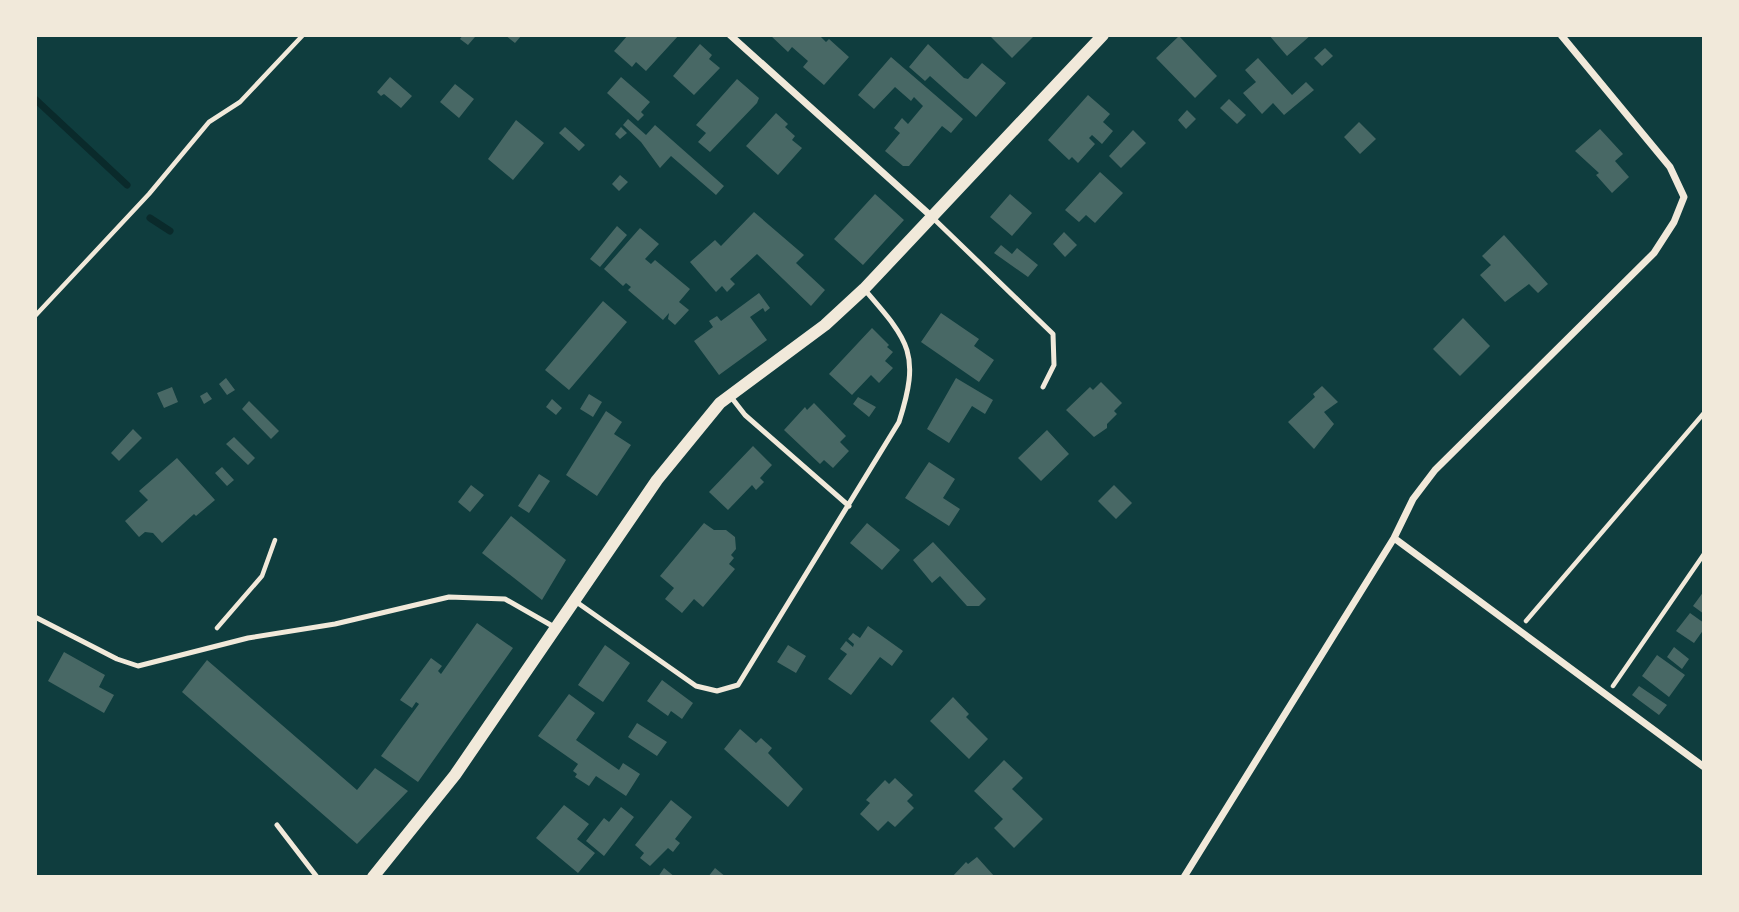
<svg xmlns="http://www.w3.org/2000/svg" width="1739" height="912" font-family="Raleway,sans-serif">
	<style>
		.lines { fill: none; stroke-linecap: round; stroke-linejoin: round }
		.stream { stroke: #0a2a2b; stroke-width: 7 }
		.building { fill: #486865 }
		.path { stroke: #f1e9da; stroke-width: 4.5 }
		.service { stroke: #f1e9da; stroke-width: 5 }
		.minor { stroke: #f1e9da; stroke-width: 7 }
		.tertiary { stroke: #f1e9da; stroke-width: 12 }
	</style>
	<rect width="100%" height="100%" fill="#0f3d3e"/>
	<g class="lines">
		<path class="stream" d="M35,99L127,185
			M150,218L170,231"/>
	</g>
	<path class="building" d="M463,35H473L475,37L468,45L460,39Z
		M505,35H522L515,43Z
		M628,35H679L646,71L636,62L632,67L614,51Z
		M770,35H819L826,42L829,39L849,57L824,85L803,67L808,61L792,47L788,52Z
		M989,35H1035L1012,58Z
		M1269,35H1311L1287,56Z
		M1179,36L1217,76L1195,98L1156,58Z
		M700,44L712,55L709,59L720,68L694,95L673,76Z
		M928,44L964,78L968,79L982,63L1006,83L976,117L930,76L925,81L909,67Z
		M1325,48L1333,56L1322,66L1314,58Z
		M891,57L963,119L951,133L942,126L909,166H903L885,151L900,133L894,128L902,118L908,124L923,106L914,97L911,101L895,87L874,109L858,95Z
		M1258,58L1292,95L1306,82L1314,90L1284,115L1273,103L1262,114L1243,93L1256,82L1245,70Z
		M390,77L412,96L401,108L384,94L381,96L377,92Z
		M621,77L650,102L641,112L644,115L638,121L607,93Z
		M737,79L759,98L757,103L710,152L698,142L706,133L696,125Z
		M455,84L474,99L459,118L440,102Z
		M1088,95L1110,114L1103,122L1113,131L1102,144L1092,135L1089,138L1095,144L1078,163L1072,157L1069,160L1048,140Z
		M1229,99L1246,115L1237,124L1220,108Z
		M1187,110L1196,119L1186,129L1178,120Z
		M776,113L788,124L785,127L795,136L792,140L802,148L778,175L746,146Z
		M628,119L646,135L655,125L724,186L716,195L671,156L660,168L641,142L623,125Z
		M516,120L544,143L513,180L488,159Z
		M1359,122L1376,139L1360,154L1344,137Z
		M565,127L585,145L579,151L559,133Z
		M621,127L627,133L620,139L615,134Z
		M1600,129L1623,154L1615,161L1629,177L1612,193L1596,175L1599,173L1575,151Z
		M1133,130L1146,143L1121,168L1109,156Z
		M1100,172L1123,193L1095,223L1086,215L1079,222L1065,210Z
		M620,175L628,182L619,191L612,184Z
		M875,194L904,220L863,265L834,239Z
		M1010,194L1032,213L1012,236L990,217Z
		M754,212L804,255L796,263L825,290L811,306L757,254L730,279L735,284L727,292L722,286L716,292L690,262L715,240L721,246Z
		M617,226L627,235L600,267L590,259Z
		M640,228L659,244L645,259L651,264L655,260L690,289L679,302L689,310L675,325L668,319L669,313L663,320L628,290L631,287L626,283L623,286L604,269Z
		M1064,232L1077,245L1065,257L1053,244Z
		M1504,235L1548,284L1538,293L1529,284L1505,302L1480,275L1491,265L1482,256Z
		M1001,245L1012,254L1017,248L1038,265L1028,277L994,253Z
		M759,293L770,308L765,312L763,308L750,317L767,340L719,375L694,341L713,327L709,321L717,316L721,321Z
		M603,301L627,322L569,390L545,370Z
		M941,313L979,339L974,346L994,360L979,382L921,342Z
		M1463,318L1490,346L1460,376L1433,349Z
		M872,328L889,345L887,347L893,352L885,361L893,368L879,383L871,375L852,395L829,374Z
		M226,378L235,390L227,395L219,384Z
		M956,378L993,400L985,414L972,406L949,443L927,429Z
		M1101,382L1122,403L1114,411L1117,414L1107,424V428L1094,437L1066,410L1090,387L1093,390Z
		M1322,386L1338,402L1324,412L1334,424L1314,449L1288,422L1315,397L1313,394Z
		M172,387L178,402L164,408L157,393Z
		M207,392L212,399L204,404L200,396Z
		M589,394L602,402L593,417L580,409Z
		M858,397L876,407L869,417L853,404Z
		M552,399L562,408L556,415L546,407Z
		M249,401L279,431L271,439L242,409Z
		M814,403L846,436L840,442L849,451L833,468L824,460L820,464L784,430L805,407L807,410Z
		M606,411L622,422L614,434L631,445L597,496L566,475Z
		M133,429L142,438L119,461L111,453Z
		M1047,430L1069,454L1041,481L1018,458Z
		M234,437L255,458L248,465L226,444Z
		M753,446L772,465L760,478L764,482L756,490L752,485L728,510L709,492Z
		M177,458L215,500L196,516L194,514L162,543L153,533L145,532L139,537L125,521L148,500L139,491Z
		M929,462L955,479L943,498L960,509L949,526L905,498Z
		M222,467L234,480L227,486L215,473Z
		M539,474L550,481L529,513L518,506Z
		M471,485L484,495L470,512L458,502Z
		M1114,485L1132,503L1116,519L1098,501Z
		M511,516L566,560L542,600L482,553Z
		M704,523L714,530H726L735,537L736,549L731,555L734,558L729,564L735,569L703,607L694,599L682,613L665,599L674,588L660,576Z
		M867,523L900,550L882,570L850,543Z
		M933,542L986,599L979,606H967L940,576L932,583L913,560Z
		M1704,591V614L1693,606Z
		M1690,613L1704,623V629L1694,643L1676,631Z
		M477,623L513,648L418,782L381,756L419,704L416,702L412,708L400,700L431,658L442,666L438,671L441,674Z
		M868,626L903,651L892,666L880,657L851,695L828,679L847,654L840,649L846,641L853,647L854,644L848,639L853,633L860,638Z
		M605,645L630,663L603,702L578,685Z
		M788,645L806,656L796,673L777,662Z
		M1674,647L1689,659L1682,669L1667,657Z
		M64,652L105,675L99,687L114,695L104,713L48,681Z
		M1657,655L1685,675L1669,697L1642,676Z
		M207,660L357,790L375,768L408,791L357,844L182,692Z
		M662,680L693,703L682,719L671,711L668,716L647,701Z
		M1639,686L1667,705L1659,715L1632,695Z
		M569,694L595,713L576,740L619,770L623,763L640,774L626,796L596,776L589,786L575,777L577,774L573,771L578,764L538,736Z
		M953,697L969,714L966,717L988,739L969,759L930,721Z
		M637,723L667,742L657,756L628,737Z
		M740,729L756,743L761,738L772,748L768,753L803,789L788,807L724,749Z
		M1004,760L1023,778L1012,789L1043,819L1014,848L994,828L1003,819L974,791Z
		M895,778L913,795L907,801L914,808L895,827L888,821L878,831L860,814L870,803L866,800L885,780L889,784Z
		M671,800L692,817L675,839L680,843L673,852L668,848L650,866L640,858L644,853L635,845Z
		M564,805L589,824L577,839L595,853L578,873L536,838Z
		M621,807L634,817L604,856L586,841L604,818L609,822Z
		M977,857L995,877H952L966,862L968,864Z
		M664,868L675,877H658Z
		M715,868L726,877H708Z"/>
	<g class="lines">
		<path class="path" d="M35,316L149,194L209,122L240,102L303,35
			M1526,621L1704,413
			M217,628L262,576L275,540
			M1613,686L1704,554"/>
		<path class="service" d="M933,218L1053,334L1054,365L1043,387
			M731,397L745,415L849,506
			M575,601L696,686L717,691L738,685L899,422C921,353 909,341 864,289
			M35,617L117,659L138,666L248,638L335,624L449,597L505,599L556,628
			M277,825L317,877"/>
		<path class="minor" d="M730,35L931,216
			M1394,538L1704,767
			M1184,877L1394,538L1413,499L1435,470L1654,253L1674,222L1684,197L1670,167L1561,35"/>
		<path class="tertiary" d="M373,877L455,775L657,480L720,403L825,325L864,289L1103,35"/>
	</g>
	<rect width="1739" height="912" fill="none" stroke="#f1e9da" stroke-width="74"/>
</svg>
